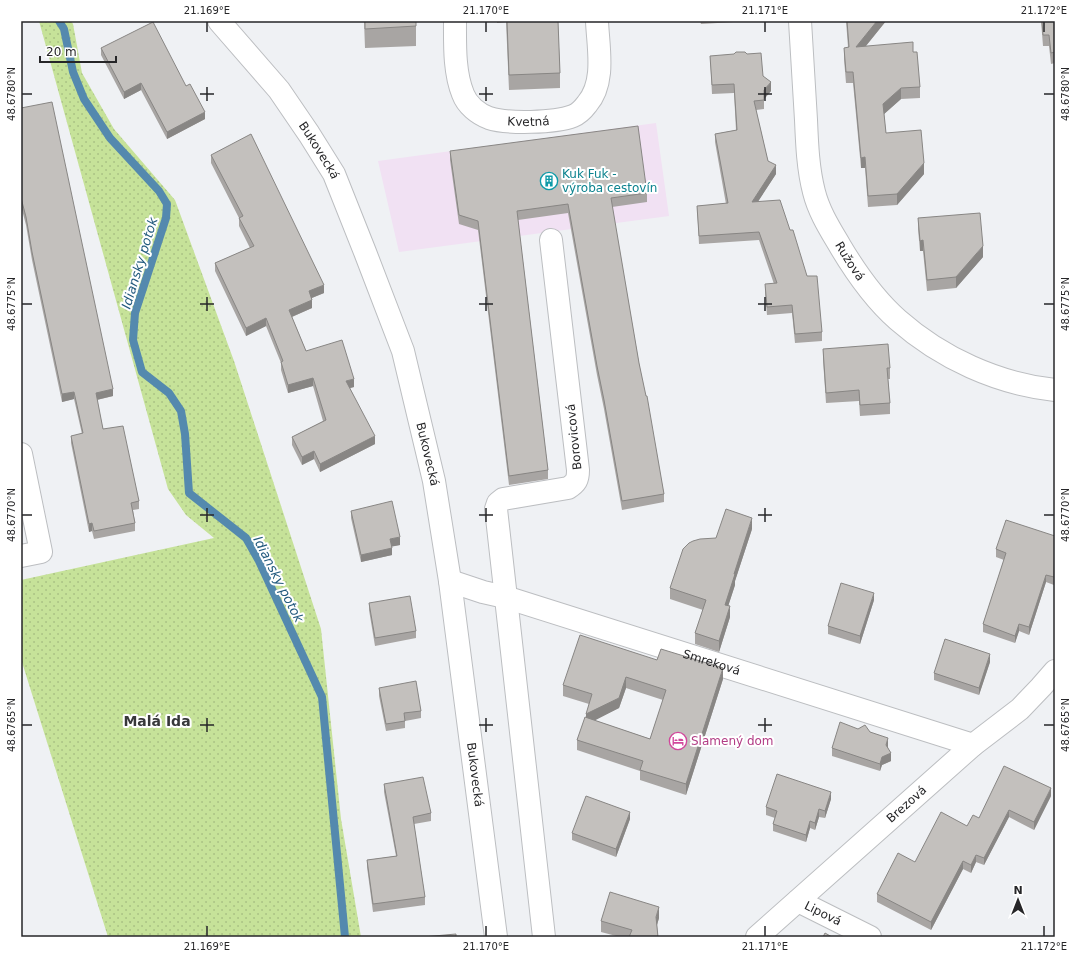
<svg xmlns="http://www.w3.org/2000/svg" width="1076" height="958" font-family="'DejaVu Sans',sans-serif">
	<style>
		.commercial { fill: #f1e1f3 }
		.grass { fill: url(#grass-dots) }
		.lines { fill: none; stroke-linecap: round; stroke-linejoin: round }
		.stream { stroke: #5489ae; stroke-width: 8 }
		.street-casing { stroke: #bcbec1; stroke-width: 24 }
		.secondary-casing { stroke: #bcbec1; stroke-width: 24 }
		.street { stroke: #fff; stroke-width: 22 }
		.secondary { stroke: #fff; stroke-width: 22 }
		.wall { fill: #a8a5a3; fill-rule: evenodd }
		.shaded-wall { fill: #888684 }
		.building { fill: #c3c0bd; stroke: #888684 }
		.ticks { fill: none; stroke: #262628; stroke-width: 1.5 }
		.labels { text-anchor: middle; stroke-width: 4; stroke-linejoin: round; paint-order: stroke }
		.street-label { font-size: 12px; fill: #262628; stroke: #fff }
		.culture-label { font-size: 12px; fill: #0d838f; stroke: #fff; text-anchor: start }
		.hotel-label { font-size: 12px; fill: #b23c85; stroke: #fff; text-anchor: start }
		.water-label { font-size: 13px; font-style: italic; fill: #225a7d; stroke: #fff }
		.quarter-label { font-size: 14px; font-weight: bold; fill: #37383a; stroke: #fff }
		.neatline { fill: none; stroke: #262628; stroke-width: 1.5 }
		.ticks-label { font-size: 10px; text-anchor: middle; fill: #262628 }
	</style>
	<defs>
		<pattern id="grass-dots" width="8" height="8" patternUnits="userSpaceOnUse"><rect width="8" height="8" fill="#c6e299"/><path d="M2 2h.1M6 6h.1" fill="none" stroke="#aac284" stroke-width="1.8" stroke-linecap="round"/></pattern>
	</defs>
	<rect width="100%" height="100%" fill="#eff1f4"/>
	<path class="commercial" d="M656,123L669,216L399,252L378,161Z"/>
	<path class="grass" d="M39,21H71L73,24L82,73L114,129L175,200L234,361L321,629L341,819L361,937H108L21,659V580L214,538L186,515L168,489Z"/>
	<g class="lines">
		<path class="stream" d="M59,21L64,29L73,72L84,99L110,138L159,191L167,204L166,218L135,313L133,340L142,372L169,393L181,411L185,434L189,493L246,538L259,561L322,697L345,937"/>
		<defs>
			<g id="street">
				<path id="s1" d="M455,21C455,44 454,72 463,94C467,105 478,114 489,118C507,124 555,123 573,116C578,114 584,108 587,104C606,82 598,47 597,21"/>
				<path id="s2" d="M800,21C802,54 804,87 806,120C807,144 808,169 814,192C819,212 830,229 840,246C856,273 874,299 898,320C941,358 998,384 1055,390"/>
				<path d="M21,454L41,552L21,556"/>
				<path id="s3" d="M450,581L483,592L505,597L973,745"/>
				<path id="s4" d="M798,901L870,937"/>
				<path d="M544,937L496,509L498,503L503,499L568,488C576,483 578,480 578,470L551,240"/>
				<path id="s5" d="M757,937L973,745L1020,709L1041,687L1055,671"/>
			</g>
			<g id="secondary">
				<path id="s6" d="M219,21L279,90L309,134L334,174L365,252L403,351L434,481L450,581L496,937"/>
			</g>
		</defs>
		<use href="#street" class="street-casing"/>
		<use href="#secondary" class="secondary-casing"/>
		<use href="#street" class="street"/>
		<use href="#secondary" class="secondary"/>
	</g>
	<path class="wall" d="M364,21H416V46L365,48Z
		M497,21H558L560,73V88L509,90L506,22L497,23Z
		M700,21H750L701,24Z
		M846,21H886L866,46L913,52L920,87V98L901,99L884,114L886,133L924,174L897,205L868,207L865,168H861L853,83H846L844,59V48L848,47Z
		M1041,21H1055V63L1051,64L1049,46H1043Z
		M101,48L186,86L205,119L167,139L141,90L124,99L101,55Z
		M710,56L763,76L771,91L764,99V109L756,110L768,161L776,174L758,201L822,332V341L795,343L792,313L767,315L765,293V284H774L759,240L699,244L697,206L726,204L715,142V134L736,130L734,93L712,94Z
		M21,108L113,396L97,400L103,429L139,501V509L133,510L135,523V531L94,539L92,531L89,532L71,443V436L82,434L74,399L62,402L32,260L26,225L21,206Z
		M450,151L647,193V202L612,207L639,363L664,494V502L622,510L604,409L597,375L568,213L518,220L548,470V479L509,485L478,230L459,224L450,160Z
		M211,155L324,293L312,298V308L292,317L306,351L354,387L350,388L375,444L320,472L314,459L302,465L292,445V437L323,421L313,386L288,393L281,370V363L266,326L246,336L215,271V263L250,248L239,226V218L211,163Z
		M918,218L983,257L956,288L927,291L923,251H920L918,229Z
		M823,349L890,368V379H888L890,403V414L860,416L859,401L826,403L823,360Z
		M351,511L400,545L392,546V555L361,562L351,518Z
		M752,529L735,581V585L728,606L730,617L719,652L695,644V633L703,610L670,599V588Z
		M1055,536V583L1054,585L1046,582L1029,635L1019,631L1015,643L983,632V624L1004,560L996,557V549Z
		M874,600L860,644L828,634V626Z
		M369,603L416,631V638L375,646L369,610Z
		M657,660L723,679L686,795L640,780V771L577,750V740L586,717L589,704L563,696V685ZM626,688L663,700L650,739L594,720L619,708Z
		M990,662L979,695L934,680V673Z
		M379,688L421,711V718L405,721V728L386,731L379,696Z
		M858,729L870,732L888,746V747L891,761L882,765L880,771L832,756V748Z
		M384,784L431,813V821L414,824L425,897V905L373,912L367,867V860L396,856L384,792Z
		M1051,796L1034,830L1009,817L984,865L976,862L971,873L963,869L931,930L877,902V894L915,862L979,818Z
		M831,799L825,818L819,817L815,830L810,828L806,842L773,831V824L775,818L766,815V807Z
		M630,819L616,857L572,840V833Z
		M659,918L657,925L658,937H620L601,932V921Z"/>
	<path class="shaded-wall" d="M877,21H886L856,58V47Z
		M771,82V91L764,99V90Z
		M141,83V90L124,99V92Z
		M901,88V99L883,115V104Z
		M205,112V119L167,139V132Z
		M865,157V168H861V158Z
		M924,163V174L897,205V194Z
		M776,165V174L752,211V202Z
		M923,240V251H920V241Z
		M983,246V257L956,288V277Z
		M324,285V293L309,299V291Z
		M312,300V308L289,318V310Z
		M266,318V326L246,336V328Z
		M313,378V386L288,393V385Z
		M354,379V387L346,389V381Z
		M113,389V396L96,400V393Z
		M74,392V399L62,402V394Z
		M375,436V444L320,472V464Z
		M314,451V459L302,465V457Z
		M752,518V529L735,581V585L725,616V605L734,574Z
		M92,523V531L89,532V524Z
		M400,537V545L390,547V539Z
		M392,548V555L361,562V555Z
		M1046,575V582L1029,635V627Z
		M874,593V600L860,644V636Z
		M730,606V617L719,652V641Z
		M1019,624V631L1015,643V636Z
		M990,654V662L979,695V688Z
		M723,668V679L686,795V784Z
		M626,677V688L619,708L586,725V714Z
		M888,738V746L886,752V745Z
		M891,753V761L882,765L880,771V764L882,757Z
		M1051,788V796L1034,830V822Z
		M831,792V799L825,818V811Z
		M819,809V817L815,830V823Z
		M1009,810V817L984,865V858Z
		M630,812V819L616,857V849Z
		M810,821V828L806,842V835Z
		M976,855V862L971,873V865Z
		M963,861V869L931,930V922Z
		M659,907V918L656,928V917Z"/>
	<path class="building" d="M365,21H416V26L365,29Z
		M507,21H558L560,73L509,75Z
		M847,21H877L856,47L913,42V52H917L920,87L901,88L883,104L886,133L921,130L924,163L897,194L868,196L865,157L861,158L853,72H846L844,48L849,47Z
		M1042,21H1055V52L1051,53L1049,35H1043Z
		M153,22L186,86L190,84L205,112L167,132L141,83L124,92L101,48Z
		M736,52H745L747,54L761,53L763,76L771,82L764,90V100L754,101L768,161L776,165L752,202L780,200L790,230H793L807,276H817L822,332L795,334L792,305L767,307L765,284L777,283L759,232L699,236L697,206L728,203L715,134L737,130L734,84L712,85L710,56L734,54Z
		M52,102L113,389L96,393L103,429L123,426L139,501L131,503L135,523L94,531L92,523L89,524L71,436L83,433L74,392L62,394L32,252L26,217L21,198V108Z
		M638,126L647,193L611,198L639,363L646,396H647L664,494L622,501L604,400L597,366L568,204L517,211L548,470L509,476L478,221L459,215L450,151Z
		M251,134L324,285L309,291L312,300L289,310L306,351L342,340L354,379L346,381L375,436L320,464L314,451L302,457L292,437L326,420L313,378L288,385L281,362L283,361L266,318L246,328L215,263L254,246L239,218L243,216L211,155Z
		M980,213L983,246L956,277L927,280L923,240L920,241L918,218Z
		M888,344L890,368H887L890,403L860,405L859,390L826,393L823,349Z
		M392,501L400,537L390,539L392,548L361,555L351,511Z
		M726,509L752,518L734,574H735L725,605L730,606L719,641L695,633L706,600L670,588L683,549L689,543L693,541L700,539L716,538Z
		M1006,520L1055,536L1054,577L1046,575L1029,627L1019,624L1015,636L983,624L1006,553L996,549Z
		M841,583L874,593L860,636L828,626Z
		M410,596L416,631L375,638L369,603Z
		M580,635L657,660L661,649L723,668L686,784L640,770L643,761L577,740L585,717L650,739L666,690L626,677L619,698L586,714L592,694L563,685Z
		M945,639L990,654L979,688L934,673Z
		M416,681L421,711L404,713L405,721L386,724L379,688Z
		M840,722L858,729L865,725L870,732L888,738L886,745L891,753L882,757L880,764L832,748Z
		M1004,766L1051,788L1034,822L1009,810L984,858L976,855L971,865L963,861L931,922L877,894L898,853L915,862L941,812L967,826L973,815L979,818Z
		M777,774L831,792L825,811L819,809L815,823L810,821L806,835L773,824L777,811L766,807Z
		M423,777L431,813L413,817L425,897L373,904L367,860L397,856L384,784Z
		M586,796L630,812L616,849L572,833Z
		M610,892L659,907L656,917L658,937H629L632,930L601,921Z
		M825,933L832,937H823Z
		M456,934V937H423Z"/>
	<path class="ticks" d="M207,22V32M486,22V32M765,22V32M1044,22V32M207,87V101M486,87V101M765,87V101M22,94H32M200,94H214M479,94H493M758,94H772M1044,94H1054M207,297V311M486,297V311M765,297V311M22,304H32M200,304H214M479,304H493M758,304H772M1044,304H1054M207,508V522M486,508V522M765,508V522M22,515H32M200,515H214M479,515H493M758,515H772M1044,515H1054M207,718V732M486,718V732M765,718V732M22,725H32M200,725H214M479,725H493M758,725H772M1044,725H1054M207,926V936M486,926V936M765,926V936M1044,926V936"/>
	<defs>
		<symbol id="building-ring" viewBox="-11 -11 22 22"><circle r="9.5" fill="#fff" stroke="#0f9aa8" stroke-width="1.5"/><path d="M-4-6H4V6H1V3H-1V6H-4ZM-2.5-4.3h1.7v1.8h-1.7ZM.8-4.3h1.7v1.8H.8ZM-2.5-1h1.7V.8h-1.7ZM.8-1h1.7V.8H.8Z" fill="#0f9aa8"/></symbol>
		<symbol id="hotel-ring" viewBox="-11 -11 22 22"><circle r="9.5" fill="#fff" stroke="#d1479c" stroke-width="1.5"/><path d="M-6-4.5h1.5V1H6V5H4.5V3h-9V5H-6ZM-4 0a1.8 1.8 0 1 1 3.6 0ZM.5 0V-2.5h3Q6-2.5 6 0Z" fill="#d1479c"/></symbol>
	</defs>
	<g fill-rule="evenodd">
		<use href="#building-ring" x="539" y="171" width="20" height="20"/>
		<use href="#hotel-ring" x="668" y="731" width="20" height="20"/>
	</g>
	<g class="labels">
		<g class="street-label">
			<text dy="4" stroke="none"><textPath href="#s1" startOffset="150">Kvetná</textPath></text>
			<text dy="4" stroke="none"><textPath href="#s6" startOffset="164">Bukovecká</textPath></text>
			<text dy="4" stroke="none"><textPath href="#s2" startOffset="250">Ružová</textPath></text>
			<text transform="translate(574 437) rotate(-96)" y="4">Borovicová</text>
			<text dy="4" stroke="none"><textPath href="#s6" startOffset="488">Bukovecká</textPath></text>
			<text dy="4" stroke="none"><textPath href="#s3" startOffset="274">Smreková</textPath></text>
			<text dy="4" stroke="none"><textPath href="#s6" startOffset="812">Bukovecká</textPath></text>
			<text dy="4" stroke="none"><textPath href="#s5" startOffset="200">Brezová</textPath></text>
			<text dy="4" stroke="none"><textPath href="#s4" startOffset="28">Lipová</textPath></text>
		</g>
		<g class="culture-label">
			<text x="562" y="178">Kuk Fuk -<tspan x="562" dy="14">výroba cestovín</tspan></text>
		</g>
		<g class="hotel-label">
			<text x="691" y="745">Slamený dom</text>
		</g>
		<g class="water-label">
			<text transform="translate(139 263) rotate(-73)" y="5">Idiansky potok</text>
			<text transform="translate(279 579) rotate(63)" y="5">Idiansky potok</text>
		</g>
		<g class="quarter-label">
			<text x="157" y="726">Malá Ida</text>
		</g>
	</g>
	<rect width="1076" height="958" fill="none" stroke="#ffffff" stroke-width="44"/>
	<g transform="translate(1018 900)" stroke="#ffffff" stroke-width="3" paint-order="stroke">
	<path d="M0-3L7 15L0 10L-7 15Z" fill="#262628"/>
	<text y="-6" font-size="11" font-weight="bold" text-anchor="middle" fill="#262628">N</text>
	</g>
	<path d="M40 56v6h76v-6" fill="none" stroke="#262628" stroke-width="2"/>
	<text x="46" y="56" font-size="12" fill="#262628" stroke="#ffffff" stroke-width="3" paint-order="stroke">20 m</text>
	<rect x="22" y="22" width="1032" height="914" class="neatline"/>
	<g class="ticks-label">
		<text x="207" y="14">21.169°E</text>
		<text x="486" y="14">21.170°E</text>
		<text x="765" y="14">21.171°E</text>
		<text x="1044" y="14">21.172°E</text>
		<text transform="translate(11 94) rotate(-90)" y="4">48.6780°N</text>
		<text transform="translate(1065 94) rotate(-90)" y="4">48.6780°N</text>
		<text transform="translate(11 304) rotate(-90)" y="4">48.6775°N</text>
		<text transform="translate(1065 304) rotate(-90)" y="4">48.6775°N</text>
		<text transform="translate(11 515) rotate(-90)" y="4">48.6770°N</text>
		<text transform="translate(1065 515) rotate(-90)" y="4">48.6770°N</text>
		<text transform="translate(11 725) rotate(-90)" y="4">48.6765°N</text>
		<text transform="translate(1065 725) rotate(-90)" y="4">48.6765°N</text>
		<text x="207" y="950">21.169°E</text>
		<text x="486" y="950">21.170°E</text>
		<text x="765" y="950">21.171°E</text>
		<text x="1044" y="950">21.172°E</text>
	</g>
</svg>
